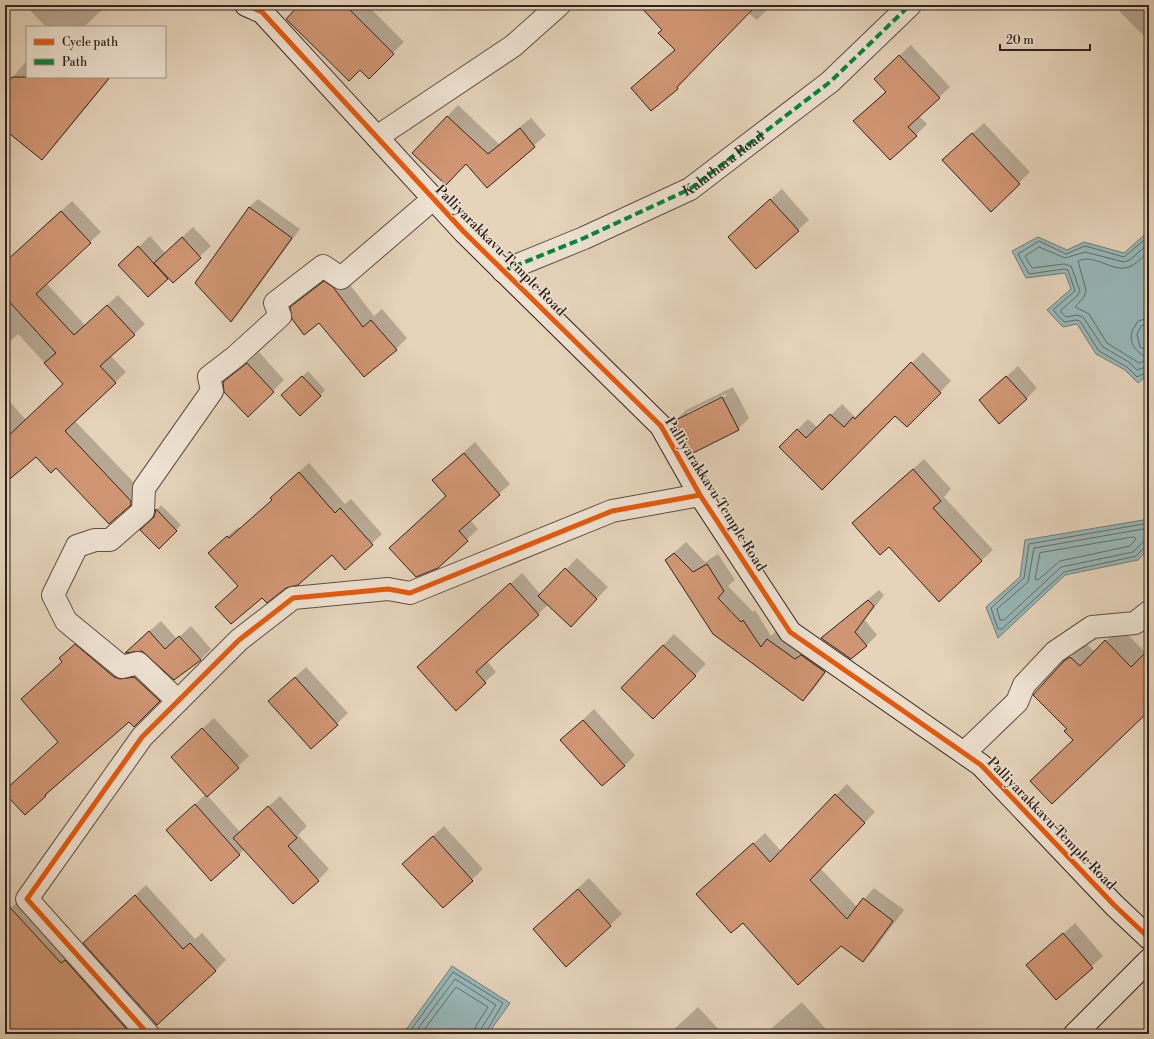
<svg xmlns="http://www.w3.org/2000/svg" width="1154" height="1039" font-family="'Libre Bodoni',serif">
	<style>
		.water { fill: #97b6b6; stroke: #6f7b78 }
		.shadow { fill: #0003; fill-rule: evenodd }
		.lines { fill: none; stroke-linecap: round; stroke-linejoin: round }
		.shore { stroke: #646c69; stroke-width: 1 }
		.building { fill: #d09674; stroke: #32231c }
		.street-casing { stroke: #5f4f44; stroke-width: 24 }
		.secondary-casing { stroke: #32231c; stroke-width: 24 }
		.street { stroke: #eee2d2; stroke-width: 22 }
		.secondary { stroke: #eee2d2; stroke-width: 22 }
		.quiet { stroke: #00873e; stroke-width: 4; stroke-dasharray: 8 4; stroke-linecap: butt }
		.cycleway-casing { stroke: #eee2d2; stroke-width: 8 }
		.cycleway { stroke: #e8590c; stroke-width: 5 }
		.labels { text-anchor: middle; stroke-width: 3; stroke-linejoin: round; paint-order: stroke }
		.street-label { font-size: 14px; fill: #32231c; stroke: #eee2d2 }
	</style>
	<rect width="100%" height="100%" fill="#e5d3ba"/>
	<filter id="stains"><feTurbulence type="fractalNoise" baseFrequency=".005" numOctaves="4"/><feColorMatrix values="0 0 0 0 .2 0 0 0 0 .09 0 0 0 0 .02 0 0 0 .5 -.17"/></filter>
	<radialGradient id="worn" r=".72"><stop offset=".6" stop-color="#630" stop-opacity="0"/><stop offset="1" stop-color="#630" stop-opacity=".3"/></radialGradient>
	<path class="water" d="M1149,231V331L1146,335L1149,353V374L1138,383L1125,370L1096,354L1077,324L1063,327L1047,310L1071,289L1065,273L1026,278L1012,251L1038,237L1067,250L1084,242L1124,253Z
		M1149,519V548L1138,560L1065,575L998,638L986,607L1020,577L1025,540Z
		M452,966L510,1003L488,1034H403Z"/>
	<path class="shadow" d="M25,5H107L84,27H46Z
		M300,5H367L404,42L369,77Z
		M640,5H771L757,20L748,13L687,76L688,77L677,88H633L676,50L663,30Z
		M1114,5H1149V41L1122,14Z
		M911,45L950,87L919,116L927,124L916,135L854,121L886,91V68Z
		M27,60V77H111L56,144L42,158L5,129V87Z
		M458,105L499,144L531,118L546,135L487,186L467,163L413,153Z
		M984,123L1030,172L991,210L955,149Z
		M782,189L809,220L798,230L740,226Z
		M258,199L300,229L239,313L231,321L249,207Z
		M72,201L101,232L46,283L85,325L118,295L145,324L111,356L126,372L75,421L141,490V494L130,504L36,455L5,482V396L26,420L64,384L18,334L5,346V262Z
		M193,227L211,246L173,282L168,277L148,295L131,254L150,236L165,253Z
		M335,271L344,277L374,316L382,309L407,338L396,349L319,322L291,308L302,296Z
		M259,352L284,380L248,415L224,382Z
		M923,352L951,381L907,426L895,414L822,489L797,430L808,419L818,428L842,404L855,417L865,407L866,408Z
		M1018,366L1037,388L1026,399L981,400Z
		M308,371L325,390L320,396L288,389Z
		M733,387L749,418L738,429L675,421L686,410ZM726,394L727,395L687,416V413Z
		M475,442L510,484L470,520L478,529L438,567L447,495L445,469Z
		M924,459L951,489L944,497L993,550L939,600L865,512Z
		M309,463L345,504L351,499L382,534L345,569L332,554L262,596L239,586L209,553L238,527L240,529L273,500L281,488Z
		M161,505L181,525L159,547L155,517L156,510Z
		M686,542L705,562L718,554L735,580L728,586L753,612L755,610L771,636L779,628L835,660L814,689L803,700L666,560Z
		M577,558L608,587L582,614L549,604L487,661L496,672L485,682L418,667L522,573L541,595Z
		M5,574L9,578L5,582Z
		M879,590L884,595L865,620L877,635L866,646L822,638Z
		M161,621L177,639L191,626L211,649L200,660L137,642Z
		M1120,627L1146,653L1149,650V709L1074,740L1068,729L1065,662L1086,643L1095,652Z
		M674,634L706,664L653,718L622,688Z
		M84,636L168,692L134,726L129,720L25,814L5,791L59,742L63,662L69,649Z
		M306,667L348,713L312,748L269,701Z
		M594,709L635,755L624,766L562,740Z
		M214,718L249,756L207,795L240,832L280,796L307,826L298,835L329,869L318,880L245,849L211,879L178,820L206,794L172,757Z
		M847,784L875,812L820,868L857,907L874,888L904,910L874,950L863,961L841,945L709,883L765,833L781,851Z
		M444,826L483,869L443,907L414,853Z
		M589,878L622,914L567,965L545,919Z
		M146,885L195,939L202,933L226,960L215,971L95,932Z
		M21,898L152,1034H5V913Z
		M1075,923L1103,956L1056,998L1039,955Z
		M802,1002L830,1034H765Z
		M698,1007L723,1034H669Z"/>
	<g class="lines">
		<path class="shore" d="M1149,236L1124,257L1085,246L1066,254L1039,241L1018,254L1029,274L1064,269L1068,270L1075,291L1054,309V311L1064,322L1076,320L1080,321L1099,351L1127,367L1137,377L1149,371
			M1149,243L1130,260L1124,262L1085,252L1065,258L1039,247L1025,256L1032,268L1064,264L1071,266L1080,291L1077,296L1061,310V312L1066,317L1077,315L1083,317L1103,347L1129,362L1137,370L1149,366
			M1149,251C1143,256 1137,264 1129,267C1112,273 1095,253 1078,261L1086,290L1084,297L1075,307L1089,314L1107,343L1139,363L1146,360L1147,358C1136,351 1129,345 1132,331L1138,321L1149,318
			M1149,324L1141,326L1137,334L1140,347L1149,351
			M1149,523L1029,544L1024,578L991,608L998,629H1002L1064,572L1136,556L1145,547L1149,546
			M1149,528L1034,548L1028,582L997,609L1000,620H1004L1061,567L1133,552L1143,542L1149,541
			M1134,537L1136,539L1130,546L1060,561L1038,580L1035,579L1040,553Z
			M408,1034L453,972L503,1003L485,1034
			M414,1034L455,979L496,1005L481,1029L480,1034
			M421,1034L456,987L488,1007L476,1026L474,1034"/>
	</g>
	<path class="building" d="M299,5H345L394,54L369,79L360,70L349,81L286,19Z
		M639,5H757L677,87L678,89L651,111L631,88L675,50L658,33L662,30Z
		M899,55L940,98L908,127L917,136L890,160L853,121L886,92L874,79Z
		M12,77H110L42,160L5,130V85Z
		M447,116L488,154L520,128L535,147L487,188L466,164L446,185L412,153Z
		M972,133L1020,184L991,212L942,160Z
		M770,199L799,231L756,269L728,237Z
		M249,207L292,238L231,322L195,283Z
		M61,211L91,243L36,294L74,335L107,305L135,335L100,366L116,383L65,431L131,501V505L109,524L56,468L51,473L36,457L5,483V439L63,384L44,363L56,353L5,297V262Z
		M182,237L201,258L173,283L154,263Z
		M138,246L168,279L148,297L118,265Z
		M324,281L333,287L363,327L371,320L397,350L364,377L319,323L304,335L292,319L290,307Z
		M911,362L941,393L907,427L895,416L822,490L779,447L797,429L806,438L830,414L844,427L853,417L855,419Z
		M247,363L274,392L248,417L224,392L223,382Z
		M302,376L321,396L300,416L281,395Z
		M1006,376L1027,399L999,424L979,400Z
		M722,397L739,430L691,454L674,421Z
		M464,453L500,495L459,531L468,541L438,568L416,577L389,548L446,496L432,480Z
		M913,469L941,501L933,508L982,561L939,602L889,547L880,555L852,523Z
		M299,472L335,513L340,508L373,545L345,570L332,555L298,585L286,588L267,603L262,598L231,624L215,607L238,586L208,553L227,536L229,538L272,500L270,498Z
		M156,509L177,531L159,549L140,530L154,517Z
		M674,553L693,572L707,564L724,591L718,598L741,622L743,620L761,647L767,639L795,659L801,655L825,672L803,701L713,634L665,560Z
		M565,568L597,599L571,627L538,596Z
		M510,583L539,615L476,672L486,683L456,711L417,667Z
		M868,600L874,606L855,632L867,646L851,659L821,638Z
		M149,631L165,649L179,636L201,660L174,680L142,651L125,653Z
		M1105,640L1131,667L1149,649V711L1052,804L1030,781L1073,740L1064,731L1067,729L1033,695L1064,661L1070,657L1080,666Z
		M75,644L114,677L120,679L134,677L160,701L134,727L129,722L45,795L46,796L25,815L5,794V790L58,742L21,699L62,662L59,658Z
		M663,645L696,676L653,719L621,688Z
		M295,677L338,725L311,749L268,701Z
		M583,720L625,766L602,786L560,740Z
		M202,728L239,768L207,797L171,757Z
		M835,794L865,823L810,880L847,919L863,898L893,921L863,962L841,946L798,985L743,923L731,933L696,894L753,843L770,862Z
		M195,804L240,855L211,881L166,830Z
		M268,806L297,838L288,846L319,881L293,904L233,838Z
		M433,836L473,881L443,908L402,864Z
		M578,889L611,926L566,967L533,929Z
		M135,895L183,949L190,943L216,971L157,1025L83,943Z
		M5,902L61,963L65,960L131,1034H5Z
		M1063,933L1093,968L1056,1000L1026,965Z"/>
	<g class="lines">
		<defs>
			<g id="street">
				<path d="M377,137L513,46L559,5"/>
				<path id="s1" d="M503,271L584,238L690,189L830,82L910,5"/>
				<path d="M178,701L138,663L122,667L66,621L53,595L77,546L95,540H110L143,511L144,488L212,391L209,377L235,357L280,316L275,303L323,266L341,278L433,199"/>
				<path d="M964,753L1017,702L1024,685L1055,652L1092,627L1135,623L1149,612"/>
				<path d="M148,1034L27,899L142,737L239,640L293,598L388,589L410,593L612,511L700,495"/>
			</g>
			<path id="secondary" d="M246,5L262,12L464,232L661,426L700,495L790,632L981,765L1114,905L1149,938
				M1075,1034L1149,960"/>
		</defs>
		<use href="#street" class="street-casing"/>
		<use href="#secondary" class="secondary-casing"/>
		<use href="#street" class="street"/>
		<use href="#secondary" class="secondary"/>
		<path class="quiet" d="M503,271L584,238L690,189L830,82L910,5"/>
		<defs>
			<path id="cycleway" d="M246,5L262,12L464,232L661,426L700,495L790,632L981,765L1114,905L1149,938
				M148,1034L27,899L142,737L239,640L293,598L388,589L410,593L612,511L700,495"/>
		</defs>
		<use href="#cycleway" class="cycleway-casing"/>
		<use href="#cycleway" class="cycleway"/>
	</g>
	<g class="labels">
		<g class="street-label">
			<text dy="5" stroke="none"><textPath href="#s1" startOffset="246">Kalathara Road</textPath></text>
			<text transform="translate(501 250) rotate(45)" y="5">Palliyarakkavu Temple Road</text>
			<text transform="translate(716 494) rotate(58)" y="5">Palliyarakkavu Temple Road</text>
			<text transform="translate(1052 823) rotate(46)" y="5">Palliyarakkavu Temple Road</text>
		</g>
	</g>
	<rect width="1154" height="1039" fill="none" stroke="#e5d3ba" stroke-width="20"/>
	<rect x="6" y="6" width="1142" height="1027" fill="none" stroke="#32231c" stroke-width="2"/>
	<rect x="10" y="10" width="1134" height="1019" fill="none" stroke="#32231c"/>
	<rect x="26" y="26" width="140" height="52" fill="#eee2d2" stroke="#a39689"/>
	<rect x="34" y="39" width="20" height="6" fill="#e8590c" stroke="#a39689"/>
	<text x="62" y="46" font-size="12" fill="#32231c">Cycle path</text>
	<rect x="34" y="59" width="20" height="6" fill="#00873e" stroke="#a39689"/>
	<text x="62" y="66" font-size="12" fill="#32231c">Path</text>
	<path d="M1000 44v6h90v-6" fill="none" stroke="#32231c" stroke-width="2"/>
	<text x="1006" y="44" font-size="12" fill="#32231c" stroke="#eee2d2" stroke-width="3" paint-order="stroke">20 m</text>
	<rect width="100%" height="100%" filter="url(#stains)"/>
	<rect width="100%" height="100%" fill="url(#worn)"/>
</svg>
